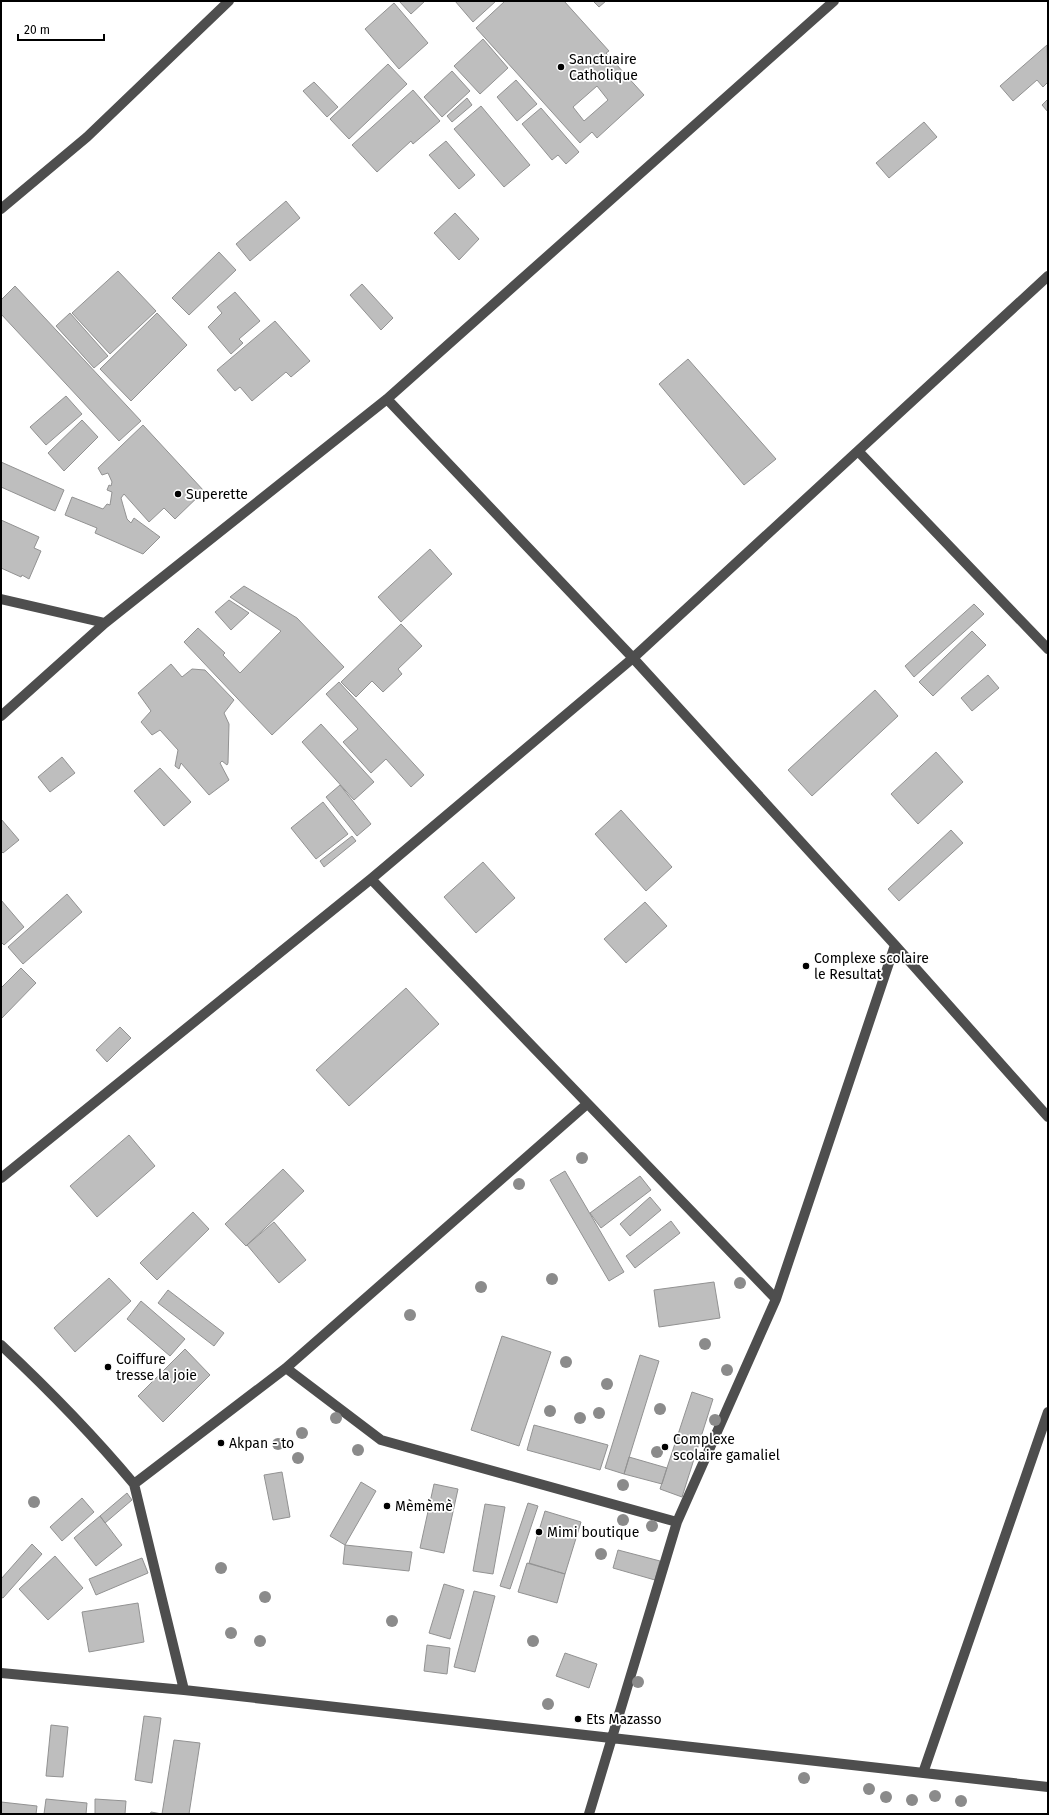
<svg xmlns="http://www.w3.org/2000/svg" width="1049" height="1815" font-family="'Fira Sans',sans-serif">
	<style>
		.building { fill: #bebebe; stroke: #929292; fill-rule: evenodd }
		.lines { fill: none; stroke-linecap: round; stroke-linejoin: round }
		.minor { stroke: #4e4e4e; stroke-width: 10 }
		.tree { fill: #8b8b8b }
		.poi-dot { fill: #000; stroke: #fff; stroke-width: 1.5 }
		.labels { text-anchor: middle; stroke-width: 3.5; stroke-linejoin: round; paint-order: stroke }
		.poi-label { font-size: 14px; fill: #000; stroke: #fff; text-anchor: start }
	</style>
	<rect width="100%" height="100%" fill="#fff"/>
	<path class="building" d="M399,1H425L411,14Z
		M455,1H496L473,22Z
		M505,1H564L609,51L606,53L644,95L597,138L592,132L580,143L476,28ZM597,86L608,100L584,121L573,107Z
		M593,1H606L599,7Z
		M394,3L428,43L399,69L365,29Z
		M483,39L508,68L480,94L454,66Z
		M1047,45L1048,82L1043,87L1037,80L1013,101L1000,86Z
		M388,64L407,84L349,139L330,119Z
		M452,71L470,91L442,117L424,97Z
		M516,80L537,104L517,121L497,97Z
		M314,82L338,107L327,117L303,91Z
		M413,90L440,121L413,144L411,141L377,172L352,145Z
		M467,98L472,105L452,122L447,116Z
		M1048,99V112L1042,105Z
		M481,106L530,165L504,187L454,129Z
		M541,108L579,152L566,164L558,155L552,160L522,124Z
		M924,122L937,137L889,178L876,163Z
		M446,141L475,175L459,189L429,155Z
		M286,201L300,218L250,261L236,244Z
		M455,213L479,239L459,260L434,233Z
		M219,252L236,270L189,315L172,298Z
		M118,271L156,311L110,354L72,313Z
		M362,284L393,318L381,330L350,295Z
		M15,286L141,421L119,441L1,314V300Z
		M235,292L260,321L239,339L243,343L231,354L208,327L222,313L217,307Z
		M70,313L108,356L94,368L56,326Z
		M157,313L187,345L131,401L100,369Z
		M275,321L310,361L291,377L286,372L252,401L240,387L235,391L217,370Z
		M688,359L776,459L744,485L659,384Z
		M66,396L82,414L46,445L30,427Z
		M82,420L98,437L64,471L48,453Z
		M143,425L204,491L175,519L164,508L149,522L124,494L121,498L127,519L131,523L134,518L160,537L143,554L95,533L97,528L65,515L72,497L103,509L107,504L110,505L112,492L107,490L109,485L111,486L112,482L108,473L102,475L98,468Z
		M1,462L64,490L55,511L1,487Z
		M1,520L39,537L34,548L41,551L29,579L22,575L21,577L1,568Z
		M430,549L452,574L401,622L378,597Z
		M244,586L297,618L344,667L272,735L184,642L198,628L225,653L223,655L240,673L281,631L230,597Z
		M229,600L249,613L231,630L215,612Z
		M974,604L984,614L914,677L905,666Z
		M401,624L422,646L398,669L402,674L383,692L372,681L356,697L341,682Z
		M972,631L986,645L933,696L919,682Z
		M171,664L182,677L192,669L205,670L234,700L224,713L229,724L228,763L227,765L222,761L220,763L229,780L209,795L181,763L179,769L175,766L178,750L160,730L152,735L141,722L151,711L138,693Z
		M988,675L999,688L972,711L961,698Z
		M339,682L424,775L411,787L386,759L371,773L343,742L358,729L326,694Z
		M875,690L898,716L812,796L788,770Z
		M321,724L374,782L354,800L302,742Z
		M936,752L963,782L918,824L891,794Z
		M62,757L75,773L50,792L38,777Z
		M160,768L191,802L164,826L134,791Z
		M340,785L371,824L357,836L326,797Z
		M323,802L348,834L316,859L291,828Z
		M621,810L672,867L646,891L595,834Z
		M1,819L19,840L3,853L1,851Z
		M951,830L963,843L899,901L888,889Z
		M352,836L356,841L324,867L320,861Z
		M483,862L515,898L476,933L444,897Z
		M67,894L82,912L23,964L8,947Z
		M1,900L24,927L4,945L1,942Z
		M645,902L667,926L626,963L604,939Z
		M21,968L36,983L1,1019V988Z
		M406,988L439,1024L349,1106L316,1070Z
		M120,1027L131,1038L107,1062L96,1050Z
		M129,1135L155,1166L97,1217L70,1186Z
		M283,1169L304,1191L246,1246L225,1224Z
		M565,1171L624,1272L609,1281L550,1180Z
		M640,1176L651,1190L601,1228L590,1213Z
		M650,1197L661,1210L630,1236L620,1224Z
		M193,1212L209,1229L157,1280L140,1263Z
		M671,1221L680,1233L635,1268L626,1256Z
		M274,1222L306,1260L279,1283L247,1245Z
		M109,1278L131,1301L75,1352L54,1328Z
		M714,1282L720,1318L659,1327L654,1290Z
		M168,1290L224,1333L214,1346L158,1303Z
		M141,1301L185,1339L170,1356L127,1319Z
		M502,1336L551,1352L519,1446L471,1430Z
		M185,1349L210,1375L163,1422L138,1396Z
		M640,1355L659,1361L624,1474L605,1468Z
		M692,1392L713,1399L682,1497L660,1489Z
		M534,1425L608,1445L600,1470L527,1450Z
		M629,1457L667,1468L662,1484L624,1474Z
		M282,1472L290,1517L273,1520L264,1475Z
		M361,1482L376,1491L345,1545L330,1536Z
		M434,1484L458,1489L444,1553L420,1548Z
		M127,1493L132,1500L105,1523L100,1516Z
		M82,1498L94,1512L62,1541L50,1527Z
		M528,1503L538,1506L510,1589L500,1586Z
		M485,1504L505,1507L493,1574L473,1571Z
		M545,1511L581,1522L565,1574L529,1563Z
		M100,1516L122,1545L96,1566L74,1538Z
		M32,1544L42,1554L3,1598L1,1597V1579Z
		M345,1545L412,1552L409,1571L343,1564Z
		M618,1550L660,1561L655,1580L613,1568Z
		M55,1556L83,1588L48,1620L19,1589Z
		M142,1558L148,1573L96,1595L89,1579Z
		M527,1563L565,1574L557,1603L518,1592Z
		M444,1584L464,1590L450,1639L429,1633Z
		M474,1591L495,1596L475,1672L454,1667Z
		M138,1603L144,1642L89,1652L82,1612Z
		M427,1645L450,1648L447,1674L424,1671Z
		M565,1653L597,1664L589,1688L556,1676Z
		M144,1716L161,1718L152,1783L135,1780Z
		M51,1725L68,1727L63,1777L46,1776Z
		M174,1740L200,1743L189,1814H162Z
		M46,1799L87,1803L86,1814H44Z
		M95,1799L126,1801L125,1814H95Z
		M1,1802L37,1806L36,1814H1Z
		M151,1812L162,1814H150Z"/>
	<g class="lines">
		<path class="minor" d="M1,209L87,137L229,1
			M387,399L633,658L895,945L1048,1117
			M858,451L1048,649
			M1,599L105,623
			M1,716L105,623L387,399L834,1
			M371,879L776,1299
			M1,1178L371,879L633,658L1048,276
			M1,1345C48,1389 93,1435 134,1484L184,1690
			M286,1368L381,1440L677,1522
			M134,1484L286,1368L587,1104
			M1,1673L184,1690L1048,1787
			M923,1773L1048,1412
			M589,1814L677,1522L776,1299L895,945"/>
	</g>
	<g class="tree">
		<circle cx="582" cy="1158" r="6"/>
		<circle cx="519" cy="1184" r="6"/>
		<circle cx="552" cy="1279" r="6"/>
		<circle cx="740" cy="1283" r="6"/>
		<circle cx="481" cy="1287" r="6"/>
		<circle cx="410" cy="1315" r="6"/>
		<circle cx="705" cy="1344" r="6"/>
		<circle cx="566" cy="1362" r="6"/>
		<circle cx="727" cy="1370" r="6"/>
		<circle cx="607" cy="1384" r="6"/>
		<circle cx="660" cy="1409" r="6"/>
		<circle cx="550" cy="1411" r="6"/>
		<circle cx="599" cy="1413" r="6"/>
		<circle cx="336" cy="1418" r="6"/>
		<circle cx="580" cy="1418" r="6"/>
		<circle cx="715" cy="1420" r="6"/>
		<circle cx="302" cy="1433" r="6"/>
		<circle cx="278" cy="1444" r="6"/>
		<circle cx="358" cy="1450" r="6"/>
		<circle cx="657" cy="1452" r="6"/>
		<circle cx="298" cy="1458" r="6"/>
		<circle cx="623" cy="1485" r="6"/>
		<circle cx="34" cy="1502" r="6"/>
		<circle cx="623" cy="1520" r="6"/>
		<circle cx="652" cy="1526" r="6"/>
		<circle cx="601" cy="1554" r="6"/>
		<circle cx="221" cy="1568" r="6"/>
		<circle cx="265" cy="1597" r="6"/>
		<circle cx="392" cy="1621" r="6"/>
		<circle cx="231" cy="1633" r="6"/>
		<circle cx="260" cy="1641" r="6"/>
		<circle cx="533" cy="1641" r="6"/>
		<circle cx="638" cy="1682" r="6"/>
		<circle cx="548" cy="1704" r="6"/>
		<circle cx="804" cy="1778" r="6"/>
		<circle cx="869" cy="1789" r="6"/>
		<circle cx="935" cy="1796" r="6"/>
		<circle cx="886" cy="1797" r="6"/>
		<circle cx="912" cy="1800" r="6"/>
		<circle cx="961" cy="1801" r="6"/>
	</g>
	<g class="poi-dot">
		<circle cx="561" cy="67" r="4"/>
		<circle cx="178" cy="494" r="4"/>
		<circle cx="806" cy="966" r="4"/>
		<circle cx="108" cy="1367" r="4"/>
		<circle cx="221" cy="1443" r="4"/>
		<circle cx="665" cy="1447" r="4"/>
		<circle cx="387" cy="1506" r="4"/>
		<circle cx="539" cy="1532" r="4"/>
		<circle cx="578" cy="1719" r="4"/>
	</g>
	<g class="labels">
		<g class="poi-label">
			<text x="569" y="64">Sanctuaire<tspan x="569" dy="16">Catholique</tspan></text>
			<text x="186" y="499">Superette</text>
			<text x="814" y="963">Complexe scolaire<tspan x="814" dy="16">le Resultat</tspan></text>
			<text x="116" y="1364">Coiffure<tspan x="116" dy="16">tresse la joie</tspan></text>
			<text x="673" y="1444">Complexe<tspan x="673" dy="16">scolaire gamaliel</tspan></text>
			<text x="229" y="1448">Akpan - to</text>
			<text x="395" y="1511">Mèmèmè</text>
			<text x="547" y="1537">Mimi boutique</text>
			<text x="586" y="1724">Ets Mazasso</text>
		</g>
	</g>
	<rect width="1049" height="1815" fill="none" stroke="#000000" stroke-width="4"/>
	<path d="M18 34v6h86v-6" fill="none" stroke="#000000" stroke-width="2"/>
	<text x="24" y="34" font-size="12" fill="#000000" stroke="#ffffff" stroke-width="3" paint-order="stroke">20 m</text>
</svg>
